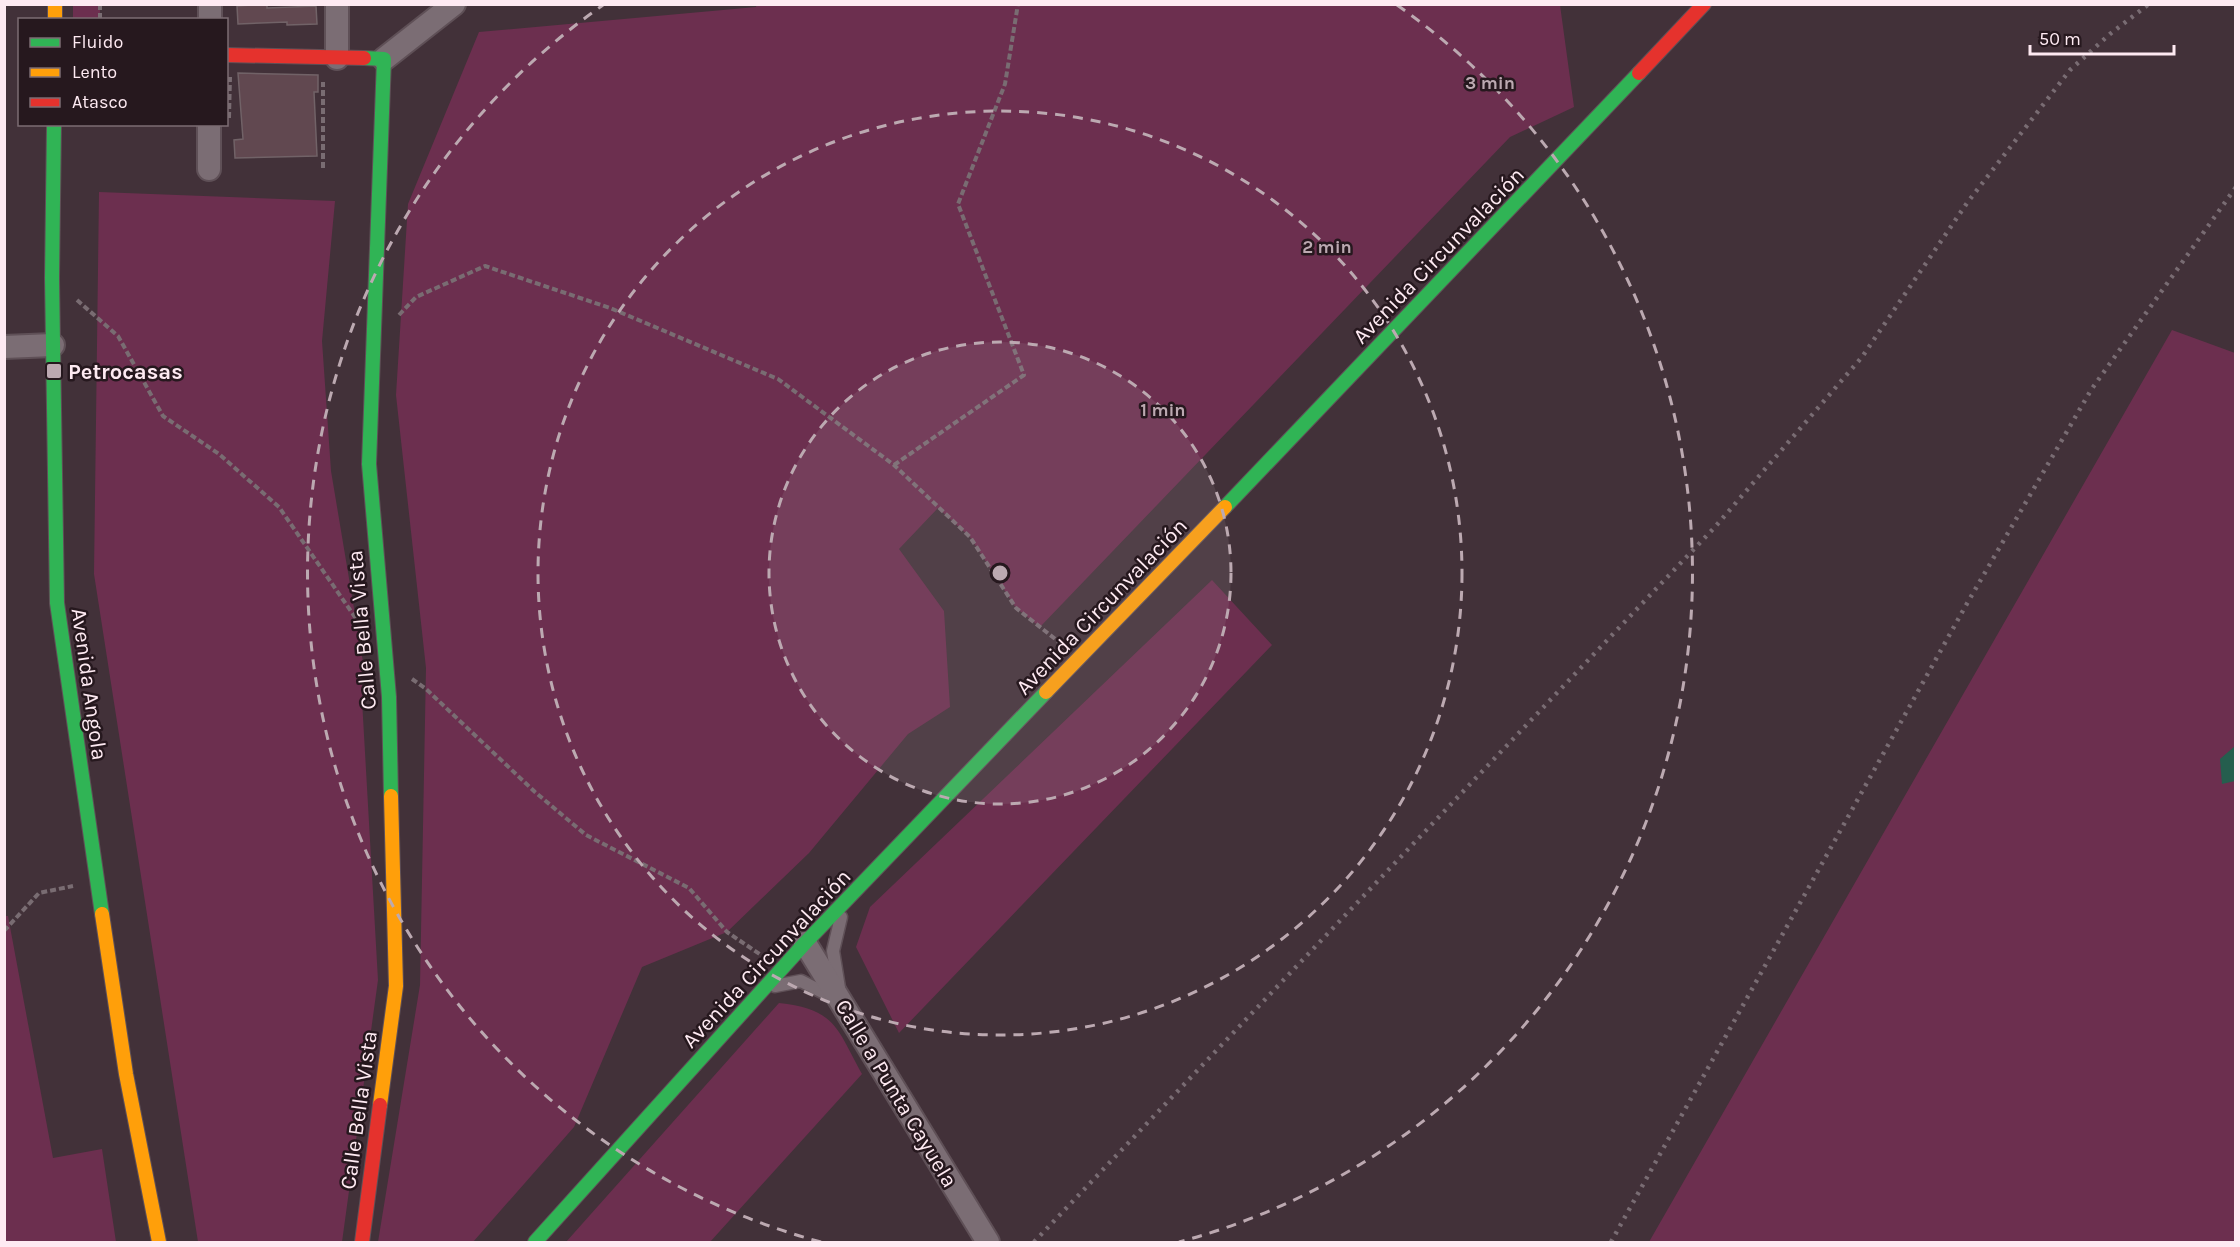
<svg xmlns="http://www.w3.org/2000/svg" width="2240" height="1247" font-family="Karla,sans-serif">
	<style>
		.green { fill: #6c2f4f }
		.water { fill: #255e4e }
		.building { fill: #614850; stroke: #716267; stroke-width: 1.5 }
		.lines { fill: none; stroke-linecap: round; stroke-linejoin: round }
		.lane-casing { stroke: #5f5057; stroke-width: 15 }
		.street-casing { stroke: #5f5057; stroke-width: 26 }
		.fast-casing { stroke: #5f5057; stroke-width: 16 }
		.slow-casing { stroke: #5f5057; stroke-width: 16 }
		.jam-casing { stroke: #5f5057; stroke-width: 16 }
		.path { stroke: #796c72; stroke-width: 4; stroke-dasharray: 6 3; stroke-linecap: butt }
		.lane { stroke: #7b6d74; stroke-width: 12 }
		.street { stroke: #7b6d74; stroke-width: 22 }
		.fast { stroke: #30b455; stroke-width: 14 }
		.slow { stroke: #ff9f0a; stroke-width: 14 }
		.jam { stroke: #e5322d; stroke-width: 14 }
		.rail { stroke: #796c73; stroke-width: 4.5; stroke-dasharray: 3 6; stroke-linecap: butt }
		.ring { fill: none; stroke: #bca9b1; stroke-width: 3; stroke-dasharray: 10 8 }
		.poi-dot { fill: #bca9b1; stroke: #26181e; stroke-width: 2 }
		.labels { text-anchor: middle; stroke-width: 5; stroke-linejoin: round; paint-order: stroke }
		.street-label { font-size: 22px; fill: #feeaf2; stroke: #26181e }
		.poi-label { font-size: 22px; font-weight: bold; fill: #feeaf2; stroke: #26181e; text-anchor: start }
		.centre { fill: #bca9b1; stroke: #26181e; stroke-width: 3 }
		.ring-label { font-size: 18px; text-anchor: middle; font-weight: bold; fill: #bca9b1; stroke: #26181e; stroke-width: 5; stroke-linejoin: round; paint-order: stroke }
	</style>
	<rect width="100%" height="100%" fill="#423139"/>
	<path class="green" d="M757,4L1560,5L1574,107L1510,137L1040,627L1016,608L970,537L938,508L899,549L944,611L950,707L908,734L809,853L727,932L642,967L574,1127L473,1242H378L420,985L426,668L396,395L408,204L479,32L756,7Z
		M73,5H100V19H73Z
		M99,192L335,201L322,341L331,471L363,662L362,700L378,980L342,1242H198L94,574Z
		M2172,330L2235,353V1242H1649Z
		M1212,580L1272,645L899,1033L856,947L870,907Z
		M5,916H8L53,1158L102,1149L116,1242H5Z
		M779,1003C836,1009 837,1029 862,1074L710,1242H566Z"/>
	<path class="water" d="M2235,746V781L2222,784L2220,759Z"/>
	<path class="building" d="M267,4V8L316,6L317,24L287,25V22L238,24L237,6Z
		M238,73L318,75V92H314L317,156L235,158L234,140L243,139Z"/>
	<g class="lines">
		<defs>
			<path id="lane" d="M775,986L801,981L834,998
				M839,988L833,951L841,917"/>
			<path id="street" d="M337,4V58
				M210,20V4
				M384,59L454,4
				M209,169V124
				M4,347L53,345
				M805,943L988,1242"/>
			<path id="fast" d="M364,58L384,59L369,464L389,697L391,796
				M54,124L52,278L57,603L102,914
				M1225,507L1639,73
				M535,1242L805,943L1046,692"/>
			<path id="slow" d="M55,4V20
				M1046,692L1225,507
				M102,914L126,1074L159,1242
				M380,1105L396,986L391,796"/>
			<path id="jam" d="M226,55L364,58
				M1639,73L1704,4
				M362,1242L380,1105"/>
		</defs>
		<use href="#lane" class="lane-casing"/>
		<use href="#street" class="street-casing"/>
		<use href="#fast" class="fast-casing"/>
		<use href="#slow" class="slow-casing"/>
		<use href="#jam" class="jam-casing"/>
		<path class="path" d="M100,4V20
			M229,118L230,77
			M323,168V82
			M77,300L118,336L163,416L219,454L279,507L357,620
			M399,315L416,297L485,266L610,308L778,379L894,465L970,537L1016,608L1059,642
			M894,465L1024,375L958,204L1005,84L1018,4
			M412,679L426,689L535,792L586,835L689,888L727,932L761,955
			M4,931L39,893L73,886"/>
		<use href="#lane" class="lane"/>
		<use href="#street" class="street"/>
		<use href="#fast" class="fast"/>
		<use href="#slow" class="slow"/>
		<use href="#jam" class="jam"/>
		<path class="rail" d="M1034,1242L1715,527L1862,357L1967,203L2070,70L2110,34L2149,4
			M1611,1242L1965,607L2091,390L2236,187"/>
	</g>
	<circle cx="1000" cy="573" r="231" fill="#bca9b1" fill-opacity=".12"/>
	<g class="ring">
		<circle cx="1000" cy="573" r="231"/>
		<circle cx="1000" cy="573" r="462"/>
		<path d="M821 1242A693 693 0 0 1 603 5M1397 5A693 693 0 0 1 1179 1242"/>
	</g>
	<rect class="poi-dot" x="46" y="363" width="16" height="16" rx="3"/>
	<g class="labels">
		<g class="street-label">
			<text transform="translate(1438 255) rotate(-46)" y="8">Avenida Circunvalación</text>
			<text transform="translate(1101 606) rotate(-46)" y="8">Avenida Circunvalación</text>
			<text transform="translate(361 630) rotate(-95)" y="8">Calle Bella Vista</text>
			<text transform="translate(90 684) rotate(82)" y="8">Avenida Angola</text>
			<text transform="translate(766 958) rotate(-47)" y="8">Avenida Circunvalación</text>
			<text transform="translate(897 1093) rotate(59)" y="8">Calle a Punta Cayuela</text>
			<text transform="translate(358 1110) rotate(-82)" y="8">Calle Bella Vista</text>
		</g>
		<g class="poi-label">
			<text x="68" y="379">Petrocasas</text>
		</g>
	</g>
	<circle cx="1000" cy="573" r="9" class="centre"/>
	<g class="ring-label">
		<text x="1490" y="89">3 min</text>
		<text x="1327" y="253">2 min</text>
		<text x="1163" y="416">1 min</text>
	</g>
	<rect width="2240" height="1247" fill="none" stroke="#feeaf2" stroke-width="12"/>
	<rect x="18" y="18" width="210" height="108" fill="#26181e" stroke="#7c6c73" stroke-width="1.5"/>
	<rect x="30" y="38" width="30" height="9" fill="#30b455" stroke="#7c6c73" stroke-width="1.5"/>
	<text x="72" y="48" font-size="18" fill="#feeaf2">Fluido</text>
	<rect x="30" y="68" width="30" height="9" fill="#ff9f0a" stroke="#7c6c73" stroke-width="1.5"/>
	<text x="72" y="78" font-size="18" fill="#feeaf2">Lento</text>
	<rect x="30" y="98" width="30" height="9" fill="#e5322d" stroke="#7c6c73" stroke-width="1.5"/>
	<text x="72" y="108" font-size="18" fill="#feeaf2">Atasco</text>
	<path d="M2030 45v9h144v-9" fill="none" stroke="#feeaf2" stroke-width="3"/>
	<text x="2039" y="45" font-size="18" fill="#feeaf2" stroke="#26181e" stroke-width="4.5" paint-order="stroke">50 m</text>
</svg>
